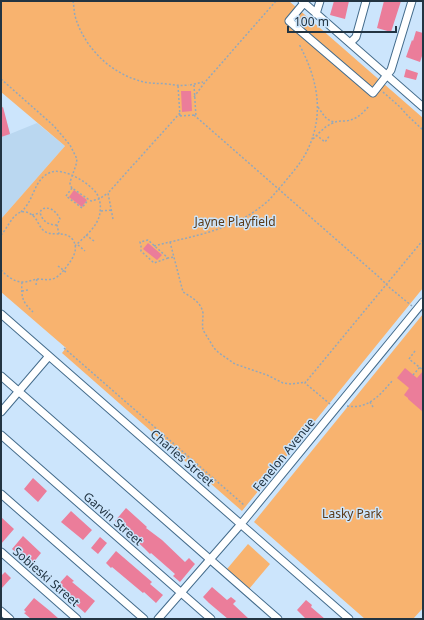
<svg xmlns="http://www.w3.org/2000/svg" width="424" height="620" font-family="'Noto Sans',sans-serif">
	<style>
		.built { fill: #bad7f0 }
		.green { fill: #f8b36f }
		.building { fill: #eb7d9a }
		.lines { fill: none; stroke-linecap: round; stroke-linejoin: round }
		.minor-casing { stroke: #436b8b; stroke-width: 9 }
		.path { stroke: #92a8bc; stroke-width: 1.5; stroke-dasharray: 2 2; stroke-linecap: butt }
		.minor { stroke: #fff; stroke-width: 7 }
		.labels { text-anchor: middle; stroke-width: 3; stroke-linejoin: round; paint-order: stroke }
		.park-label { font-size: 12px; fill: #5a3917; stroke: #cce5fc }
		.street-label { font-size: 12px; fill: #223442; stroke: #cce5fc }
	</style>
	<rect width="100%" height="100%" fill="#cce5fc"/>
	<path class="built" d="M1,101L10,134L37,123L65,146L1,219Z"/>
	<path class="green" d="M1,1H289L423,118V288L242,511L62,353L66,348L1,292V219L65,146L1,92Z
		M423,314V608L413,619H365L254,522Z
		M248,544L270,564L249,589L227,569Z"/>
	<path class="building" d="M334,1H349L345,19L330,15Z
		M384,1H401L391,32L377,28Z
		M416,31L423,33V53L420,62L406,57L412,40L413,41Z
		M406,69L418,73L416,80L404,77Z
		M181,91H191L192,111L182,112Z
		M3,107L10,134L1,137V108Z
		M74,190L87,200L82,207L69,197Z
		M148,243L162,255L157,260L143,249Z
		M405,368L417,378L423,371V412L408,399V398L404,395L409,388L397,378Z
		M33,478L47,491L38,502L24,489Z
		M126,508L147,527L146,528L162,540L185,562L189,558L195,564L180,582L173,576L175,574L151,553L150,554L144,548L115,521Z
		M71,511L92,530L83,540L61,522Z
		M1,517L14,529L1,544Z
		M23,536L41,553L33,563L31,561L29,564L12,549Z
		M100,537L107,543L98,554L91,548Z
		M116,551L152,582L150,584L163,595L156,603L144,592L143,593L112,567L111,568L106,563Z
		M5,572L11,578L1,589V576Z
		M67,575L74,581L72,582L95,601L85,613L56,587Z
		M212,587L227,600L231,597L236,601L233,604L249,619H228L209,603L203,597Z
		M34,598L50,611L59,619H31L24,613L26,612L24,610Z
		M306,600L312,605L311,607L325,619H306L297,610Z"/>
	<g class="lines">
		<defs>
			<path id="minor" d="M302,1L423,107
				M304,3L289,21L373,93L391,70L412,1
				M316,14L320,1
				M350,43L356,37L366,1
				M1,314L349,619
				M1,376L278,619
				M1,412L49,356
				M1,435L211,619
				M1,494L144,619
				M1,552L77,619
				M1,611L10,619
				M158,619L241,524L423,302"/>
		</defs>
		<use href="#minor" class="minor-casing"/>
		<path class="path" d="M73,1C74,6 74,11 75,16C84,47 109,72 140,81C149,84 158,83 168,84C175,85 181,86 189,85
			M1,79L54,126L70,145L77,159L76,165L70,182V185L72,188L91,201L99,199L108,193
			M190,85L203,82
			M194,85L196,117
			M178,86L180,116
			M383,92L400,107L408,116L423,130
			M194,97L205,82L276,1
			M318,107C323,114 326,121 335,122
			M194,115L379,277L390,288L412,306
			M180,116L194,115
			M316,135L325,142L330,135
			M313,139C319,133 325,126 333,123C337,121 341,121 345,121C356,120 362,114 369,106
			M72,188L66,196L82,208L88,200
			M101,211L111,210
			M21,212C23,210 25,208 27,205C34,195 36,179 49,173C62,166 90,183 97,194C100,199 101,206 100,212C99,226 84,237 75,246
			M32,215L40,213
			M113,219L108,193L180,113
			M57,225C48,225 42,221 40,212L42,209C50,206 56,211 60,219L57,225L59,234
			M1,235C9,227 16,203 32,215C37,218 38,225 43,230C51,238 65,229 73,240C80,251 70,262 64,270C61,273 59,276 55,278C49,281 43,279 37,279C33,280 29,281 25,282C15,283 7,276 1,270
			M86,235L94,241
			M170,242L183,292C191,297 201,302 203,313C203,319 202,325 203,330L214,348L219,353L235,364L267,375L283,383L292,384L306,382
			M78,245L85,251
			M154,246C180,239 206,235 231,224C244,219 258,210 269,200C274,195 278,189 283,184C292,173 302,162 308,149C325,112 317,78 299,44
			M168,258L154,263L141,251V246L140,242L148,240L168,258L174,257
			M58,266L67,273
			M22,282C21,296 22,302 33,312
			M36,285L37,279
			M22,291L28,290
			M64,348L244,505
			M415,351L409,359L423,370
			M413,375L420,367
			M370,402L373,407
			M330,404L305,383L423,240
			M347,406C368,410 381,394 393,380"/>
		<use href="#minor" class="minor"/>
	</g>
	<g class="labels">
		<g class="park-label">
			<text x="235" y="226">Jayne Playfield</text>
			<text x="352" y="518">Lasky Park</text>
		</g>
		<g class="street-label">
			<text transform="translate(284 455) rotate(-51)" y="4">Fenelon Avenue</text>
			<text transform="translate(182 458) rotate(41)" y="4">Charles Street</text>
			<text transform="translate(113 519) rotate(41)" y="4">Garvin Street</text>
			<text transform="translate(46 577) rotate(41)" y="4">Sobieski Street</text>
		</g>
	</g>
	<rect width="424" height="620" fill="none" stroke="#223442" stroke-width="4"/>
	<path d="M288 26v6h108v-6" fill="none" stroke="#223442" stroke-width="2"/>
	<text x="294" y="26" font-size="12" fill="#223442" stroke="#cce5fc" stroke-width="3" paint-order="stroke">100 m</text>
</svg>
